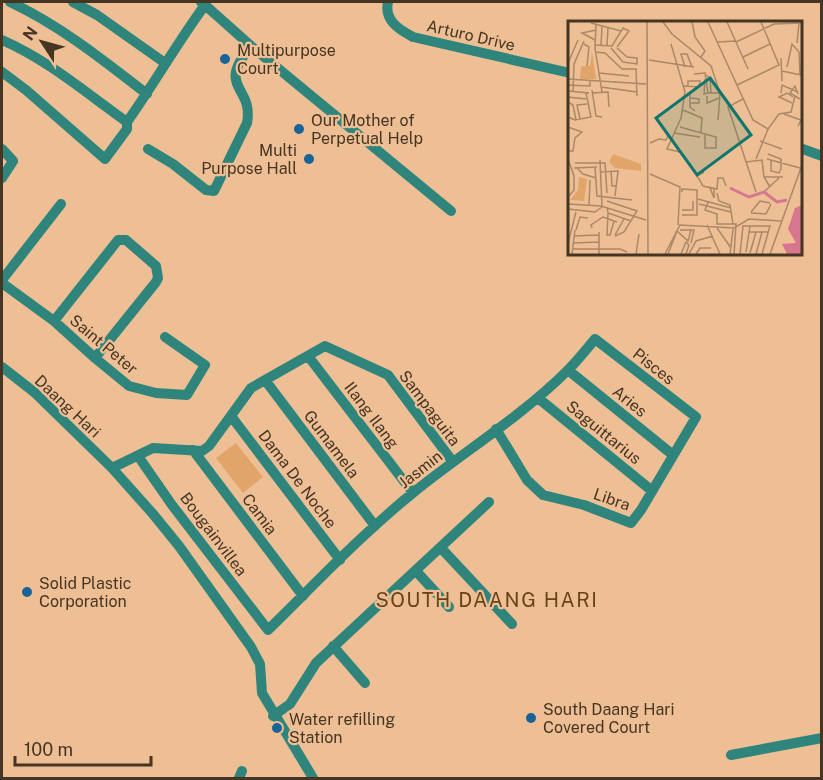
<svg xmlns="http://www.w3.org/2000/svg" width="823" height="780" font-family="'Public Sans',sans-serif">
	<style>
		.pitch { fill: #e1a56a }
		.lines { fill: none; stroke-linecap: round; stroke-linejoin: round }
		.minor { stroke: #2f857b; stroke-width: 10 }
		.poi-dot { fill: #186397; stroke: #eebf95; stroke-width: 2 }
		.labels { text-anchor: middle; stroke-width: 4.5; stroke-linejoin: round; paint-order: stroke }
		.street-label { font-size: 16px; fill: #473523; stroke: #eebf95 }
		.poi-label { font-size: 16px; fill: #473523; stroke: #eebf95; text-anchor: start }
		.quarter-label { font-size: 20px; letter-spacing: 1.5px; fill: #694219; stroke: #eebf95 }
		.inset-river { fill: none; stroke: #d7768f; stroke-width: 3 }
		.inset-road { fill: none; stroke: #ab8867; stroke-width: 1.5 }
		.view { fill: #0f766e; fill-opacity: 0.15; stroke: #0f766e; stroke-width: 3 }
		.inset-edge { fill: none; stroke: #473523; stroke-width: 3 }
	</style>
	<rect width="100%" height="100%" fill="#eebf95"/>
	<path class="pitch" d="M236,443L263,477L243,493L216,458Z"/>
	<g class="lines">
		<path class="minor" d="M10,2C61,26 103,60 147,94
			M73,2L97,15L165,63
			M388,2C384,20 398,29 413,37L570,73
			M205,5L251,46L451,211
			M2,40C48,60 86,93 127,122C154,84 177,43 205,5L201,2
			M2,72L26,90L105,159L127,129V122
			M800,148L822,156
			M2,149L13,161L2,178
			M148,149L173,164L206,190L214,191L247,123C254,85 215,89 251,46
			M2,280L61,204
			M2,283L54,321L95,358L129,386L156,393L187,395L205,365L165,337
			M54,321L118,240H126L156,266L158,278L156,282L95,358
			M308,356L413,493
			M2,367L34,392L112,468L153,514L179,546L251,647L260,664L262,693L313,778
			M568,370L673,455
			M265,380L375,526
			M538,398L651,490
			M231,416L340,560
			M193,450L303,596
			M138,456L172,505L268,630C316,583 362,534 414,492C465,451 522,416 568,370C577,361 586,350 595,339L696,417L641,510L631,523L584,505L543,495L527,480L496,429
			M112,468L153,448L202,451L209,446L251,388L325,346L388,375L453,462
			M441,548L512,624
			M416,571L449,607
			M333,646L365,683
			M273,716L290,704L316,663L489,502
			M731,755L822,738
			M239,778L242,771"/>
	</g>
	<g class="poi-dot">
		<circle cx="225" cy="59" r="6"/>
		<circle cx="299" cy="129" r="6"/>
		<circle cx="309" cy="159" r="6"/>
		<circle cx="27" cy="592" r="6"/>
		<circle cx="531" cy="718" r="6"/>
		<circle cx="277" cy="728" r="6"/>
	</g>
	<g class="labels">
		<g class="street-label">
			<text transform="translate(471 35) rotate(13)" y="6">Arturo Drive</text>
			<text transform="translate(104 344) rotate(40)" y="6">Saint Peter</text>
			<text transform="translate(654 366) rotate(38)" y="6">Pisces</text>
			<text transform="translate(630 401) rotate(39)" y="6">Aries</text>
			<text transform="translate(68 406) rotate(43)" y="6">Daang Hari</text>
			<text transform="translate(430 408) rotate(53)" y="6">Sampaguita</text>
			<text transform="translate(372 415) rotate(53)" y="6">Ilang Ilang</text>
			<text transform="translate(604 432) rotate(39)" y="6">Saguittarius</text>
			<text transform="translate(332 444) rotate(53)" y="6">Gumamela</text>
			<text transform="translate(420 469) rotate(-38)" y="6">Jasmin</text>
			<text transform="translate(298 479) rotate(53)" y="6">Dama De Noche</text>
			<text transform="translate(612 499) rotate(19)" y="6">Libra</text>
			<text transform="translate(260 514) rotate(53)" y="6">Camia</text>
			<text transform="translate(214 534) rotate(53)" y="6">Bougainvillea</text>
		</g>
		<g class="poi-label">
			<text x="237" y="56">Multipurpose<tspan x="237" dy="18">Court</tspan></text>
			<text x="311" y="126">Our Mother of<tspan x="311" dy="18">Perpetual Help</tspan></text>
			<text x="297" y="156" text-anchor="end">Multi<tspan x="297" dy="18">Purpose Hall</tspan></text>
			<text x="39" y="589">Solid Plastic<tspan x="39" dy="18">Corporation</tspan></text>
			<text x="543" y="715">South Daang Hari<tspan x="543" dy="18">Covered Court</tspan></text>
			<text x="289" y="725">Water refilling<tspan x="289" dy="18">Station</tspan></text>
		</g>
		<g class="quarter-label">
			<text x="487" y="607">SOUTH DAANG HARI</text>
		</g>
	</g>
	<g transform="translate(568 21)">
		<rect width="234" height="234" fill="#eebf95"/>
		<path d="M45,133L73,143V150L47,147L41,141ZM11,156L19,158L16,180L2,179L10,169Z" fill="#e1a56a"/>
		<path d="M24,31L28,58H12L13,45H22Z" fill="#e1a56a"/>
		<path d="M234,184V233H219L214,223L228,222L220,208L227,187Z" fill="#d7768f"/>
		<path class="inset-river" d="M162,167L181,176L196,171L209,181L219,179"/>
		<path class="inset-road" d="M79,1L80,233M95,1L104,13L143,45L152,72H140L137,52L126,53M124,1L127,16L137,30L133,36M140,1L185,99L200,108M159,1L180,48M23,2L53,10M28,4L27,27L34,71M27,19L14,12L28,9M149,21L168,20M168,21L206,3L234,2M229,22L231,2M16,23L21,26L19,45M103,23L117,71L113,97L99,128L112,131M27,24L44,25L55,7L61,10L49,26M33,24L34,5M39,25L40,6M43,27L55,41L69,43V37L59,36L49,27M27,31L37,32L54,48H68L69,75M175,36L202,23M213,37L214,60M81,39L126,46M0,42L10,19M117,46L113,33H119L124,46M219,46L224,23L231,31L232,54M214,50L233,54M31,52L61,55M138,54L142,57L143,72M0,58L78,63M137,58L136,73L140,72M0,64L22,65V60M169,64L211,44L193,1M116,65L131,66L132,60H120V66M33,66L69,71M24,69L28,95L34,96M0,70L21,72M5,71L6,43L16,20M24,72L40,71L41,86M122,72V86L127,90M213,72L214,64L230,71M230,73L227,65L222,72L232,78M139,75V82L151,77M0,76L18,78M175,78L160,86L188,171M0,81L5,84L8,99M122,82H131V78L122,77M224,82L211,76L219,72L225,76M115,89L134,97L133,112M216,93L233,99L230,105M0,96L7,99L23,96L18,72M12,98L9,84L19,83M150,99L152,72M0,106L14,111L7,117L5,130H0M112,106L148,116V127H137V113M106,112L132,116M192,120L214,128M82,122L91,118L98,119L101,113M200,133L213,138V148M0,138L6,155V169L0,176M188,138L200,108L211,93L223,91L227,75M199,138L232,147M203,139V150L211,152L213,148M178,141L194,139L196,156L202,166M7,142H37L39,172M27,146L29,175L64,179M6,147L29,146M9,147L15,153L28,157M43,150L44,165H48M33,151L50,150L47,175M136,151L129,155L135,165L149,168L150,157H155L158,165M82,153L112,166L110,204M196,156H215M142,167L146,177V168M197,170L211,157M114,171V168L129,169V194H114M149,172L151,180L162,184L165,203M130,178L163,187M39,180L69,190L56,211L47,215M140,181L137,189L149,193V203H168L166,233M0,183L33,185L78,199M131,183L163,191M21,184L22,159M39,186L40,192L63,200M0,188L27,191L34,186L32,139M114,189H125V180M183,191L192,180L202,182M40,192L39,214H42L46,200M183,192L198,193L203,183M139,204L152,233M174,205H202L194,233M24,207L23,204L35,196L49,201M149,207L163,227M8,209L12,196L20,197M112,209H126L123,222M109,210L120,220L123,209M181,211H200M47,214L56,198M6,215L31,214M0,222L8,191M5,222L31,221M5,228H52L59,231M178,231L182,205M182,232L188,211M4,233L7,209M31,233V211M68,233L71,213M97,233L112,204L166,207L181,198L213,200M100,233L109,210M113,233L118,221L121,224L118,233M121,233L128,220L145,215M128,233L132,227H143M162,233L165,208M172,233L175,205M188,233L194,211M202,233L234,144"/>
		<path class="view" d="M142,57L183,114L129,154L88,97Z"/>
		<rect width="234" height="234" class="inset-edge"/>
	</g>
	<rect width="823" height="780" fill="none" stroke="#473523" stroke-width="6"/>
	<g transform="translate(42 42) rotate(306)" stroke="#eebf95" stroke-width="4.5" paint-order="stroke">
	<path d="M0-4.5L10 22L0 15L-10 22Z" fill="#473523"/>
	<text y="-9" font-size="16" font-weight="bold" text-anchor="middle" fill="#473523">N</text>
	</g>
	<path d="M15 756v9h136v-9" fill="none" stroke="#473523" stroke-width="3"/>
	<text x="24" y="756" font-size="18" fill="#473523" stroke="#eebf95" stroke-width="4.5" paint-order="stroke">100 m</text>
</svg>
